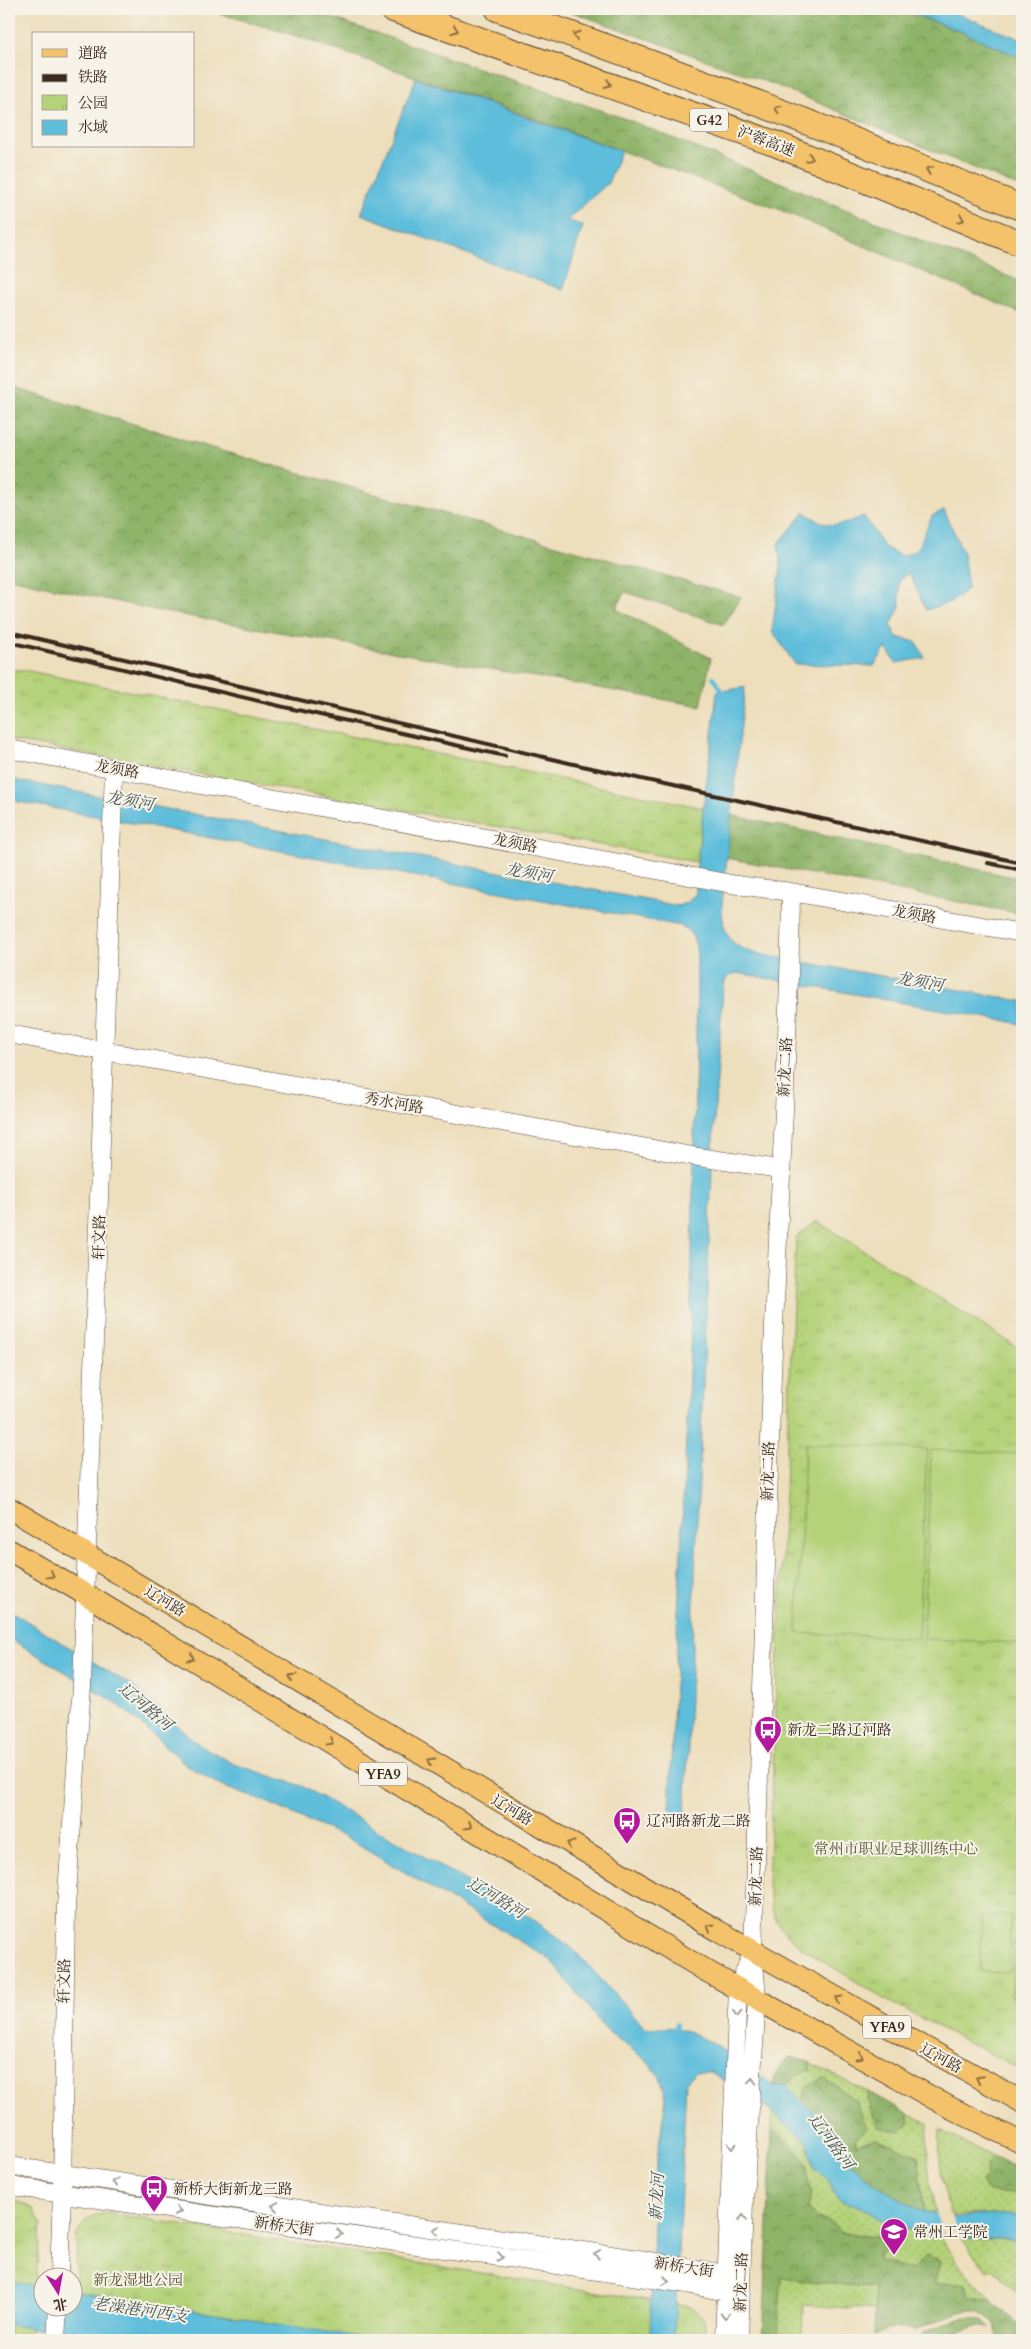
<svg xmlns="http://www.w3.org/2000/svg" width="1031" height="2349" font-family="Cardo,'Noto Serif SC',serif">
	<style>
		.grass { fill: url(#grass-dots); stroke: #787e4c }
		.forest { fill: url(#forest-crowns); stroke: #656f44 }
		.park { fill: url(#park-tufts); stroke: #787e4c }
		.garden { fill: #b4d279; stroke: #787e4c }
		.water { fill: #5dbddb; stroke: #4c747c }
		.pier { fill: #eddebc }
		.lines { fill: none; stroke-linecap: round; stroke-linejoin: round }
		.stream { stroke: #5dbddb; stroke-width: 4 }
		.minor-casing { stroke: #564536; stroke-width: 19 }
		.major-casing { stroke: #564536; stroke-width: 23 }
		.highway-casing { stroke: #564536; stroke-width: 27 }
		.minor { stroke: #fff; stroke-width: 18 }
		.major { stroke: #f3c26a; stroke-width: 21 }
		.highway { stroke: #f3c26a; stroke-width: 25 }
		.rail { stroke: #3b2a1e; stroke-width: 4 }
		.oneway { stroke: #8e6e40 }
		.oneway2 { stroke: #a79f9a }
		.labels { text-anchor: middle; stroke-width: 4; stroke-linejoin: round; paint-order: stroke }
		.shield { fill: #f7f3e8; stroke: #73665b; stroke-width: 1 }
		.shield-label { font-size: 14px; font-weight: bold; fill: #3b2a1e }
		.street-label { font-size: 15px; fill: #3b2a1e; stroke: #f7f3e8 }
		.poi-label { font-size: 15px; fill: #3b2a1e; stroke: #f7f3e8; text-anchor: start }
		.park-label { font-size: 15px; fill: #595435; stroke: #f7f3e8 }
		.water-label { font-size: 16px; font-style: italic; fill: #455657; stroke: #f7f3e8 }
	</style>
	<defs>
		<pattern id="grass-dots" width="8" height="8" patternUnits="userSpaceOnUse" patternTransform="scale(1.25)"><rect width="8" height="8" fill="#b4d279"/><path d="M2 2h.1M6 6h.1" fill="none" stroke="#9cb468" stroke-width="1.8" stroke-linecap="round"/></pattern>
		<pattern id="forest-crowns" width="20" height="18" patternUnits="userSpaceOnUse" patternTransform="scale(1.25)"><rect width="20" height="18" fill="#8fb469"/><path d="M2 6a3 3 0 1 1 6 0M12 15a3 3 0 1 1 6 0" fill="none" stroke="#769356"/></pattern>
		<pattern id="park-tufts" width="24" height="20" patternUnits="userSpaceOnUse" patternTransform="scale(1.25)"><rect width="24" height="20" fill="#b4d279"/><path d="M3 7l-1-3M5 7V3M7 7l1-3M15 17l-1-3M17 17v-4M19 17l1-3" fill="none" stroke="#9cb468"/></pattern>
	</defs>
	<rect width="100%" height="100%" fill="#f7f3e8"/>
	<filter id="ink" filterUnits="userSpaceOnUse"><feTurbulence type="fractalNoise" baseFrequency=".02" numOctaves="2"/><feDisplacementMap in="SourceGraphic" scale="10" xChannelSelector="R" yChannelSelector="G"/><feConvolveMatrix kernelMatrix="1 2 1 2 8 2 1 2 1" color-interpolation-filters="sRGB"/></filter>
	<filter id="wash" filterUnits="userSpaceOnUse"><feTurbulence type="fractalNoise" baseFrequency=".0096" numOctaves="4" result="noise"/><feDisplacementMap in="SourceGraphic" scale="20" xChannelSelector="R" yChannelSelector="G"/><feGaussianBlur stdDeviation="1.12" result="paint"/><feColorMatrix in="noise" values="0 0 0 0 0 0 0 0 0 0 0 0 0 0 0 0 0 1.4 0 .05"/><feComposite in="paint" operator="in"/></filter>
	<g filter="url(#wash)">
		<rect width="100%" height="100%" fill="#eddebc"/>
		<path class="grass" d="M809,2062L868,2092L867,2099L909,2124L907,2113L928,2123C927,2155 928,2182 936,2212H925L918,2155L856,2145L855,2100L824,2078L806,2088L803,2103L786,2085L796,2074L811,2070Z
			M772,2112L809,2144L813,2167L827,2178L839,2200L861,2207L881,2220L930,2237H941L958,2263L992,2301L970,2297L966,2284L933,2283L940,2261L926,2256L912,2270L877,2260L882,2236L840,2234L831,2222L817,2218L808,2209L811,2192L805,2159L772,2128Z
			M940,2130L993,2157L986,2164L987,2175L982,2181L988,2192L1015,2194L1022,2208V2216L992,2214L951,2216C942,2188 938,2160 940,2130Z
			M961,2238L1022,2240V2297L992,2269L987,2271Z
			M780,2278L875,2288V2310L803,2305L802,2338L806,2340H778Z"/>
		<path class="forest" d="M204,9H306L629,120L1022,282V314L778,209L527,116L300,37Z
			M564,9H899L960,31L1022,58V188L773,84Z
			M9,386L222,451L741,597L724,625L625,592L616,609L711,658L701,706L159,611L9,578Z
			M731,815L1022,879V914L727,858Z
			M791,2057L809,2062L811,2070L796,2074L786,2085L774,2086C773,2073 781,2063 791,2057Z
			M824,2078L855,2100L867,2128L855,2139L856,2145L876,2138L918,2156L925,2212L918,2210L884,2190L851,2165L817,2116L803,2103L806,2088Z
			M868,2092L907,2113L909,2124L900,2132L878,2127L867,2099Z
			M772,2128L805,2159L811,2192L808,2209L817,2218L831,2222L840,2234L882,2236L886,2248L877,2260L912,2270L926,2256L940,2262L934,2283L966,2284L970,2297L992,2301L1015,2322L1022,2325V2340H1004L998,2337L994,2322L979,2312L967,2310L943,2318L914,2331L895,2327L874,2335L875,2288L781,2278L778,2340H763Z
			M993,2157L1022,2171V2208L1015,2194L988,2192L982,2181L987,2175L986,2164Z
			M963,2318C974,2318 985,2317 989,2328C967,2323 949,2341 921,2334L942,2324Z"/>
		<path class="park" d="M9,670H24L704,808L697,862L9,740Z
			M817,1221L1022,1350V2070L895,2005L803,1949L780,1927L772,1911L768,1885L796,1238Z
			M9,2200L19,2202L34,2209L41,2225L30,2340H9Z
			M108,2213L691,2307L704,2318L706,2340H74L77,2235C86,2217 89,2216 108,2213Z"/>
		<path class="garden" d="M805,1444L927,1449L918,1638L797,1633Z
			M931,1450L1022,1454V1643L923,1639Z
			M982,1916H1011L1009,1972L980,1971Z
			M1014,1942H1022V1998H1012Z"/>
		<path class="water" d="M899,9H946L1022,40V58L960,31Z
			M416,78L621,151L608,183L567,220L583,226L563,290L361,214Z
			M944,510L963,552L968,588L953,601L926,610L909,573L899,580L900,607L891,625L896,637L916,642L925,658L896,663L886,648L874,666L795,664L772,631L781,565L778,544L805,512C830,530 836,527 864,516L884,547L902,556L917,550L932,516Z
			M745,687L722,904C722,933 729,947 758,954L1022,1001V1024L737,973L727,977L723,987L714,1123L685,1816L669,1808L690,1354L697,985C695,965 703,936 681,926L9,800V779L678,906L688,902L696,893L697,862L717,692Z
			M9,1610L137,1689L198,1744L234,1764L302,1786L537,1922L573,1949L645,2027C657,2030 667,2026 676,2028C712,2037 743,2065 774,2086L786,2085L817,2116L851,2165L884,2190L918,2210L957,2218L992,2214L1022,2216V2240L930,2237L881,2220L861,2207L839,2200L827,2178L813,2167L809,2144L772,2112L711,2072H696L686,2082L674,2340H647L650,2333L656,2165L666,2097L660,2077L646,2060L605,2029L551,1960L353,1841L269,1803L221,1786L188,1766L118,1704L9,1638Z
			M9,2281L42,2287V2306H72L73,2291L376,2340H106L9,2325Z"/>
		<path class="pier" d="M936,2211L950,2214L962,2240H946L941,2232Z"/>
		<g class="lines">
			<path class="stream" d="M713,677L725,695
				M677,1822L678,1809
				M675,2033L676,2024"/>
		</g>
	</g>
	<g filter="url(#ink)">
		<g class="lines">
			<defs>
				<path id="minor" d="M9,749L737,885L791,892L1022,933
					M9,1034L698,1157L780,1169
					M9,2166L645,2260L726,2274L741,2285
					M9,2186L687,2284L726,2292L741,2285
					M59,2276L62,2194L66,1907L82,1686L114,768
					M56,2340L58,2306
					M724,2340L738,1988L752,1954
					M739,2340L744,2202L757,1998L753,1951C761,1759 765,1568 772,1376C778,1215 789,1054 791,892"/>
				<path id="major" d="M9,1508L718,1931L1022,2102
					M9,1550L85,1594L703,1969L949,2107L1022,2143"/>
				<path id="highway" d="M392,9L776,144L1022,244
					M498,9C675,69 849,137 1022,208"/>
			</defs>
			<use href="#minor" class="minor-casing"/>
			<use href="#major" class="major-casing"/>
			<use href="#highway" class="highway-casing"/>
			<use href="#minor" class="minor"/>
			<use href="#major" class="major"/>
			<use href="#highway" class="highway"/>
			<path class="rail" d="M9,632L578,765L1022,863
				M9,642L284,707L505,756
				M988,863L1022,870"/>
		</g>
		<defs><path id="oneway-chevron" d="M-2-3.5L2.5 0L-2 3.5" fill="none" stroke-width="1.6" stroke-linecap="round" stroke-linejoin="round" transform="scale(1.25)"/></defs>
		<g class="oneway">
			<use href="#oneway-chevron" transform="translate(455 30) rotate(19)"/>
			<use href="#oneway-chevron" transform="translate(576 35) rotate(-161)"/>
			<use href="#oneway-chevron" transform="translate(608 84) rotate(20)"/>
			<use href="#oneway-chevron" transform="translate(778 109) rotate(-159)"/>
			<use href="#oneway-chevron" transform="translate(810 158) rotate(22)"/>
			<use href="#oneway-chevron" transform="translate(929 170) rotate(-158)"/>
			<use href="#oneway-chevron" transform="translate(961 219) rotate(22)"/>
			<use href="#oneway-chevron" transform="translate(51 1575) rotate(30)"/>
			<use href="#oneway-chevron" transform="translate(191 1658) rotate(31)"/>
			<use href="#oneway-chevron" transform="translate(292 1677) rotate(-149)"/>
			<use href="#oneway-chevron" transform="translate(330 1742) rotate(31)"/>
			<use href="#oneway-chevron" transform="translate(431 1761) rotate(-149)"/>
			<use href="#oneway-chevron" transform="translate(469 1826) rotate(31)"/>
			<use href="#oneway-chevron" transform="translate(570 1844) rotate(-149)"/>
			<use href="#oneway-chevron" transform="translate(710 1927) rotate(-149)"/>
			<use href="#oneway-chevron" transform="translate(838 1999) rotate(-150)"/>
			<use href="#oneway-chevron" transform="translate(860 2057) rotate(29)"/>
			<use href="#oneway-chevron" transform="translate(979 2079) rotate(-152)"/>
		</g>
		<g class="oneway2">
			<use href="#oneway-chevron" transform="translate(737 2014) rotate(92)"/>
			<use href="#oneway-chevron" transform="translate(752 2081) rotate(-86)"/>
			<use href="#oneway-chevron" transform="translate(732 2146) rotate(93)"/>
			<use href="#oneway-chevron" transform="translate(115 2182) rotate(-171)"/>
			<use href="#oneway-chevron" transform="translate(275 2206) rotate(-171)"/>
			<use href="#oneway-chevron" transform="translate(178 2211) rotate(8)"/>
			<use href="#oneway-chevron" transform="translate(743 2218) rotate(-88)"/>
			<use href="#oneway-chevron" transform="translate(436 2230) rotate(-171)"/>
			<use href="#oneway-chevron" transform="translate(339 2234) rotate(8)"/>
			<use href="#oneway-chevron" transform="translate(597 2254) rotate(-172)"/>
			<use href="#oneway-chevron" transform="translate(500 2257) rotate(8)"/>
			<use href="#oneway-chevron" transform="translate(666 2281) rotate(8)"/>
			<use href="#oneway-chevron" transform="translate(725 2316) rotate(92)"/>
		</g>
	</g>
	<defs>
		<symbol id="bus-pin" viewBox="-11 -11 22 30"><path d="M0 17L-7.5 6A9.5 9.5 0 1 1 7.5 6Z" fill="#b5179e" stroke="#f7f3e8"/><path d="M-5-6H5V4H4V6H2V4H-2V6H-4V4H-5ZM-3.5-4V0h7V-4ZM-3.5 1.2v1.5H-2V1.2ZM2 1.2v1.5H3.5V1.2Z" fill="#fff"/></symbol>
		<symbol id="university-pin" viewBox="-11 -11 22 30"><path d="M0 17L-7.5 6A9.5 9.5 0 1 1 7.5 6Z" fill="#b5179e" stroke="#f7f3e8"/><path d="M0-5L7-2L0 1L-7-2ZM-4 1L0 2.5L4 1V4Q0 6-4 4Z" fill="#fff"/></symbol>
	</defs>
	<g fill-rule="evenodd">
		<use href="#bus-pin" x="752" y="1714" width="32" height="43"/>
		<use href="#bus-pin" x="611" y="1805" width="32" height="43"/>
		<use href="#bus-pin" x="138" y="2173" width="32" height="43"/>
		<use href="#university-pin" x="878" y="2216" width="32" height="43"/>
	</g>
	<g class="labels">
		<g class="shield">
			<rect x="690" y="108.5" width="38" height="23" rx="4"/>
			<rect x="359" y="1762.5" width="48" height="23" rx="4"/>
			<rect x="863" y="2015.5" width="48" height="23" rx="4"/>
		</g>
		<g class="shield-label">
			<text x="709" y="125">G42</text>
			<text x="383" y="1779">YFA9</text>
			<text x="887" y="2032">YFA9</text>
		</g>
		<g class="street-label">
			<text transform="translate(766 141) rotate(21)" y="5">沪蓉高速</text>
			<text transform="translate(117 769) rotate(10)" y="5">龙须路</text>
			<text transform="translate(515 843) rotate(11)" y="5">龙须路</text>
			<text transform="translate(914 914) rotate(10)" y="5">龙须路</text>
			<text transform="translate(785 1067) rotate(-87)" y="5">新龙二路</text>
			<text transform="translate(394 1103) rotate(10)" y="5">秀水河路</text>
			<text transform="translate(99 1237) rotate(-88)" y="5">轩文路</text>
			<text transform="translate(768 1471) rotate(-88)" y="5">新龙二路</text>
			<text transform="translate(165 1601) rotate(31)" y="5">辽河路</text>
			<text transform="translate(512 1810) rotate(31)" y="5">辽河路</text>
			<text transform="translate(756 1876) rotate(-88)" y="5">新龙二路</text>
			<text transform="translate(64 1981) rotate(-89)" y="5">轩文路</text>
			<text transform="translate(941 2058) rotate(29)" y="5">辽河路</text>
			<text transform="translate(284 2226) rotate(8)" y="5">新桥大街</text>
			<text transform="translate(684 2267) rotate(9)" y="5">新桥大街</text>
			<text transform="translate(741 2282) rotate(-88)" y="5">新龙二路</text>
		</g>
		<g class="poi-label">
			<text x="787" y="1735">新龙二路辽河路</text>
			<text x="646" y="1826">辽河路新龙二路</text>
			<text x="173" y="2194">新桥大街新龙三路</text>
			<text x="913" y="2237">常州工学院</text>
		</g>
		<g class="park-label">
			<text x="896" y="1854">常州市职业足球训练中心</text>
			<text x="138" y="2285">新龙湿地公园</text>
		</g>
		<g class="water-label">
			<text transform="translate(130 800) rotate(10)" y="6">龙须河</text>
			<text transform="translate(529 872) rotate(10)" y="6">龙须河</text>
			<text transform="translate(920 981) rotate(10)" y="6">龙须河</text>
			<text transform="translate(146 1706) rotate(40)" y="6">辽河路河</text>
			<text transform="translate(497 1897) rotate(31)" y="6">辽河路河</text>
			<text transform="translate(832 2141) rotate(54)" y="6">辽河路河</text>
			<text transform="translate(656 2197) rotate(-87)" y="6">新龙河</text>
			<text transform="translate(140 2309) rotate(8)" y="6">老澡港河西支</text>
		</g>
	</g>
	<rect width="1031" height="2349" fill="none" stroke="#f7f3e8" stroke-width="30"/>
	<rect x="32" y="32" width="162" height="115" fill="#f7f3e8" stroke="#aca397"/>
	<rect x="42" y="49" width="25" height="8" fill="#f3c26a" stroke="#aca397"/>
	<text x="78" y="58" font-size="15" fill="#3b2a1e">道路</text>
	<rect x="42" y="74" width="25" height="8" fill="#3b2a1e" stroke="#aca397"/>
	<text x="78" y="82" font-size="15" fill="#3b2a1e">铁路</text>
	<rect x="42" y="95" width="25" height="15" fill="url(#park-tufts)" stroke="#aca397"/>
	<text x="78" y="108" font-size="15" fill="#3b2a1e">公园</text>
	<rect x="42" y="120" width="25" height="15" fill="#5dbddb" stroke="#aca397"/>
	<text x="78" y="132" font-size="15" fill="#3b2a1e">水域</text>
	<g transform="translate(58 2292) rotate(169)"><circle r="24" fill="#f7f3e8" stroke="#aca397"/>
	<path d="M0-4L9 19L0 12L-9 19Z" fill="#b5179e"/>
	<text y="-8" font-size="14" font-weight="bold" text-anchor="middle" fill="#3b2a1e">北</text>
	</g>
</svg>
